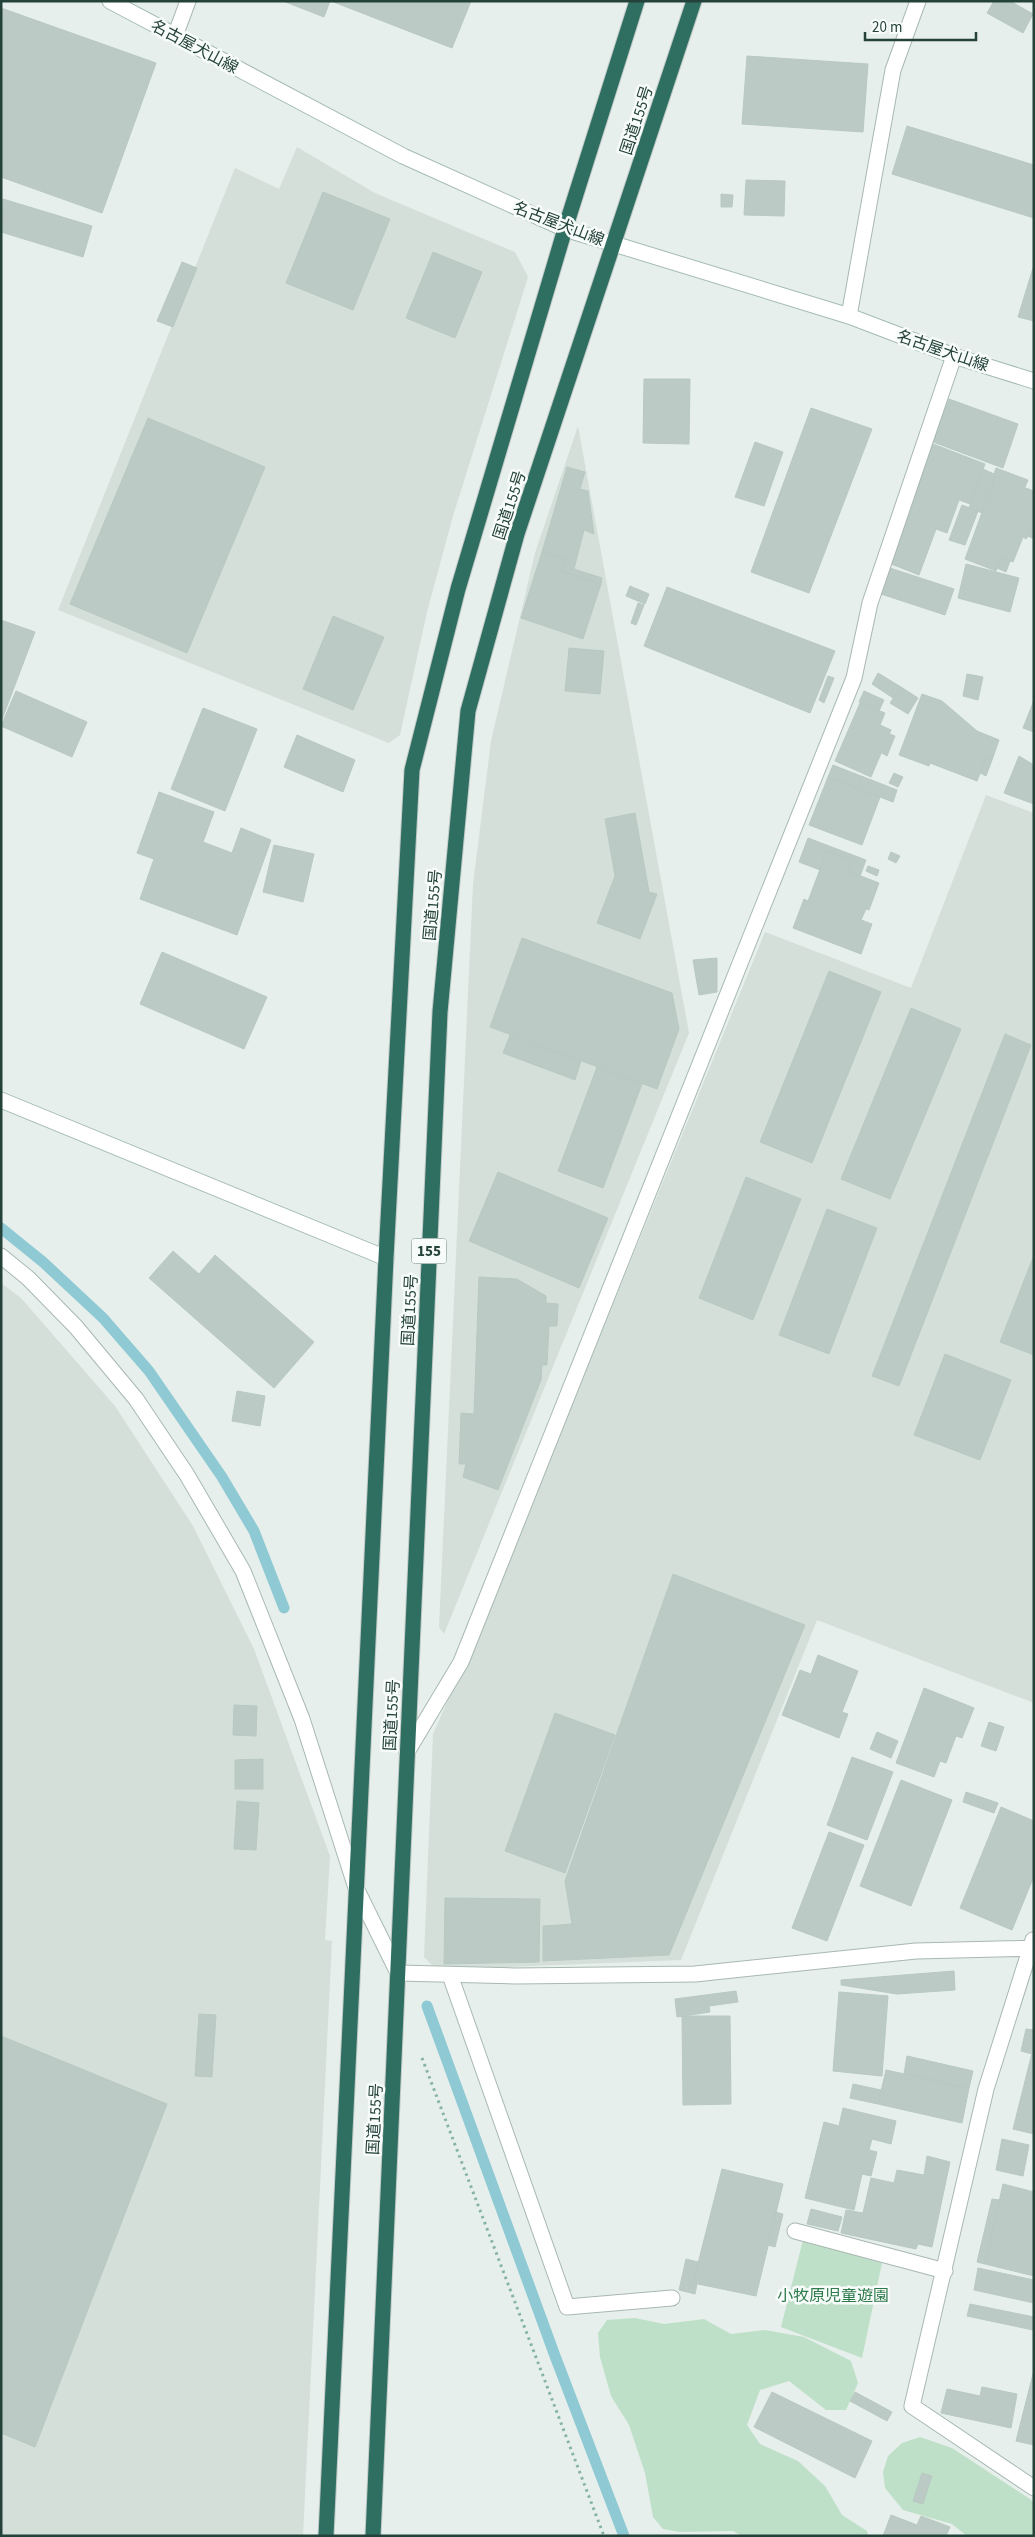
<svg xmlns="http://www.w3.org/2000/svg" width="1035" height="2537" font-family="'Source Sans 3','Noto Sans JP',sans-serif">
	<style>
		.built { fill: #d4dfda }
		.green { fill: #bfe0c8 }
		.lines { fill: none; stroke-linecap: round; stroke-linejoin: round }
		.stream { stroke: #8ec9d4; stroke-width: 11 }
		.building { fill: #bbcac4; stroke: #b8c9c2 }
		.lane-casing { stroke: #a8b8b2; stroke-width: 17 }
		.street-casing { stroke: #a8b8b2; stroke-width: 17 }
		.secondary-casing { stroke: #a4bbb3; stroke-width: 17 }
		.highway-casing { stroke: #c2cac8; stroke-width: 17 }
		.path { stroke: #86b3a5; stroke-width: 3; stroke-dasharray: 2.5 4; stroke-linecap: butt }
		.lane { stroke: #fff; stroke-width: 15 }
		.street { stroke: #fff; stroke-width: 15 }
		.secondary { stroke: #fff; stroke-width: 15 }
		.highway { stroke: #2f6f62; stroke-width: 15 }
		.labels { text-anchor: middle; stroke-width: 5; stroke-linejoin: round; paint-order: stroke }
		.shield { fill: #f7fbf9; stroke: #637a73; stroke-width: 1 }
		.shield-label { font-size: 15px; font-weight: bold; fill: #24423a }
		.street-label { font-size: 16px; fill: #24423a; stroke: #f7fbf9 }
		.park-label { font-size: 16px; fill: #2d7a4b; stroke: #f7fbf9 }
	</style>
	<rect width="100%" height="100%" fill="#e6efeb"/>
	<path class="built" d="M297,147L375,193L515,252L528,277L453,516L427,612L400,735L389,743L58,610L235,168L279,189Z
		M578,426L689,1033L444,1634L439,1627L473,884L491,741L535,553Z
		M986,795L1034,813V1703L817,1620L681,1960L437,1970L424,1957L433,1734L493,1598L765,932L911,988Z
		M1,1283L21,1298L115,1406L193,1526L254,1649L330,1856L325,1940L332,1941L303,2536H1Z"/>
	<path class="green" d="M803,2240L882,2263L862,2358L781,2327Z
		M635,2318L664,2324L704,2319L731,2334L765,2330L804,2337L851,2361L858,2383L846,2410H826L789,2381L760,2390L747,2425L760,2444L798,2461L825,2486L842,2515L867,2531L868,2536H742L733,2531L680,2532L663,2529L653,2517L645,2473L629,2425L611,2396L600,2357L598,2333L607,2320Z
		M920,2437L952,2448L1030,2499L1034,2503V2536H967L952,2524L903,2510L885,2488L883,2472L888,2456L902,2443Z"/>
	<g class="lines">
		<path class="stream" d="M1,1228L43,1262L103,1318L149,1371L222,1477L254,1531L284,1608
			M427,2006L555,2356L624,2536"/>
	</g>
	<path class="building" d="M283,1H330L324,17Z
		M331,1H471L452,48Z
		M994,1H1010L1033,14L1023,33L987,13Z
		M1,8L156,63L102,213L1,177Z
		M747,56L868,64L863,132L742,124Z
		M907,126L1034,165V218L892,174Z
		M746,180L785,181L784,216L744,215Z
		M323,192L390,219L353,310L286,283Z
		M721,194L733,195L732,207H721Z
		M3,199L92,226L83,257L1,232Z
		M433,252L482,272L455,338L406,318Z
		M182,262L197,268L173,327L157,321Z
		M1033,268L1034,269V321L1018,317Z
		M644,379H690L689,444L643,443Z
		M949,399L1018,424L1003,468L933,442Z
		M811,408L872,429L809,593L751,572Z
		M148,418L265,467L187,653L70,604Z
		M755,442L783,452L764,506L735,497Z
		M933,444L985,464L970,504L959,500L947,533L936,529L919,575L889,563Z
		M567,467L585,472L580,489L588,491L594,534L584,530L574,569L602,578L601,584L561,571L565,559L542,552Z
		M996,468L1028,480L1025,487L995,477L982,513L969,508L983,469L994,474Z
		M995,477L1034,491V520L1028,536L1026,539L1023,537L1013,562L1001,558L996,571L965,559Z
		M962,505L978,511L965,545L949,540Z
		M1034,520V539L1028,536Z
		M542,552L565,559L561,571L601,584L583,639L521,618Z
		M1001,558L1010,561L1006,572L997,568Z
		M966,564L1019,578L1010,612L958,598Z
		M890,568L954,589L945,615L881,594Z
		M630,586L649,594L645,604L626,596Z
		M667,587L835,651L810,713L644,646Z
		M638,603L644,605L636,625L631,623Z
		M333,616L384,637L353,710L303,689Z
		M1,620L35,632L1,722Z
		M569,648L604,651L600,694L565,691Z
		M878,673L901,687L893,698L872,684Z
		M967,674L983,677L978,700L963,696Z
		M828,676L834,678L824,703L819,700Z
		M901,687L918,698L908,714L890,703Z
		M16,691L87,722L72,757L1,726Z
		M864,691L884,700L879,711L859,702Z
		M922,694L942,701L977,731L999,740L992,760L986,758L977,781L930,763L929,766L899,755Z
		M1034,700V732L1023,728Z
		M860,703L885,713L880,725L891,730L871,777L835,761Z
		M203,708L257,729L225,811L171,789Z
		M890,734L895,736L887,756L882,753Z
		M297,735L355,760L343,792L284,767Z
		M1019,756L1034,765V804L1004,793Z
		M986,758L992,760L986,776L980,773Z
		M833,765L897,790L893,802L828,777Z
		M894,773L903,777L898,787L889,783Z
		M828,777L880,797L862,845L809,825Z
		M159,792L214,812L203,842L232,853L241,828L271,840L237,935L140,899L154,859L137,853Z
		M635,813L649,892L657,894L640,939L597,923L615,876L605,819Z
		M808,838L866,860L860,876L848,871L852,861L827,851L820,870L799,862Z
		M274,845L314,854L303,902L263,892Z
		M827,851L852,861L848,871L879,883L869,910L866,909L861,920L872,924L861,954L793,928L804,899L808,901Z
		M891,852L900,856L896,863L888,859Z
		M868,866L879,870L877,876L866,871Z
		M522,938L672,993L679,1029L657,1089L490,1027Z
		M162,952L267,997L244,1049L140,1004Z
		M717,958V992L699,995L693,960Z
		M829,971L881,992L812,1163L760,1142Z
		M911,1008L961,1029L890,1199L841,1179Z
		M1005,1034L1031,1045L899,1386L872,1376Z
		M510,1035L581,1061L575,1080L503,1053Z
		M597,1067L642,1084L603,1188L558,1171Z
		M498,1172L608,1218L579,1288L469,1241Z
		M746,1177L801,1199L753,1320L699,1298Z
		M827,1209L877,1228L829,1354L779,1335Z
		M173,1251L199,1274L215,1255L314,1342L274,1388L149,1278Z
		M1034,1255V1355L1000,1342Z
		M479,1277L517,1279L546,1296V1303L558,1304L557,1326H549L547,1365H542L541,1380L498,1490L463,1477L466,1464H459L461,1413L474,1414Z
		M945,1354L1011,1380L980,1460L914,1435Z
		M237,1391L265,1396L260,1426L232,1421Z
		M673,1574L805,1625L669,1955L543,1961V1926L572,1924L565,1881Z
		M818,1655L858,1671L842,1712L848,1714L839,1738L782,1715L800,1670L811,1674Z
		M924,1688L974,1708L962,1738L956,1736L946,1763L940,1761L934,1777L896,1763Z
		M234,1705L257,1706L256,1736L233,1735Z
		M555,1713L615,1735L565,1873L505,1851Z
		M989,1722L1004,1727L996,1751L981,1746Z
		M877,1732L898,1741L891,1758L870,1749Z
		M852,1757L893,1772L867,1840L827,1825Z
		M263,1759V1789H235V1760Z
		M901,1780L952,1800L911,1906L860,1886Z
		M966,1792L998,1803L994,1813L963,1802Z
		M237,1801L259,1803L256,1850L234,1849Z
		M1001,1807L1034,1821V1876L1012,1930L960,1908Z
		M829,1832L864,1845L827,1941L792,1928Z
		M445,1898L540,1899L539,1962L444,1964Z
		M954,1971L955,1990L897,1994L841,1985V1980Z
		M736,1991L738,2002L709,2006L710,2012L677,2017L675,1999Z
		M839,1992L888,1996L882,2076L833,2071Z
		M199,2014L216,2015L212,2077L195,2076Z
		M682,2016H730L731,2104L683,2105Z
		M1026,2029L1034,2030L1032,2054L1021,2051Z
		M1,2036L167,2104L35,2447L1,2433Z
		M1034,2045V2134L1013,2129Z
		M907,2056L973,2071L969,2088L904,2074Z
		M886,2070L969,2088L962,2123L878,2104Z
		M853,2084L881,2090L878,2104L850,2098Z
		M843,2108L896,2121L891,2144L872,2139L869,2150L877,2152L871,2176L862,2174L854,2210L805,2198L824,2122L839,2126Z
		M1002,2139L1029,2145L1023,2176L996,2170Z
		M927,2156L950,2162L932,2247L918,2244L916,2249L841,2233L846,2210L863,2213L871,2178L894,2183L897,2170L924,2175Z
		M722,2169L783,2184L756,2296L693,2283Z
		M1003,2184L1034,2192V2276L985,2264Z
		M992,2199L1000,2200L985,2264L977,2262Z
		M811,2209L842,2217L838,2231L807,2224Z
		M775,2212L783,2214L775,2247L768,2245Z
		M686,2259L698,2262L693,2283L697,2284L695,2294L679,2290Z
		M978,2268L1034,2280V2303L974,2290Z
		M970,2304L1034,2317L1033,2330L967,2316Z
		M1034,2370V2445L1016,2441Z
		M982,2387L1017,2394L1011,2428L941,2413L947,2389L980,2396Z
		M772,2392L872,2441L855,2478L754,2427Z
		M855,2392L892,2412L887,2421L850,2401Z
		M922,2473L932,2476L923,2504L913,2501Z
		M891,2515L917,2525L921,2516L950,2527L946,2536H883Z"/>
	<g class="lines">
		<defs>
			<path id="lane" d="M450,1975L567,2307L672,2298
				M795,2231L945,2271"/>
			<path id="street" d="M175,36L188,1
				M849,316L893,70L918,1
				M1,1256L28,1278L76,1327L136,1399L187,1475L243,1571L302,1719L356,1888L398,1973L515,1976L695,1974L916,1951L1034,1948
				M407,1752L461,1662L854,678L870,603L954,356
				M1033,1940L986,2089L912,2406L1034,2488"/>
			<path id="secondary" d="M110,1L403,156L565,229L849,316L954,356L1034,381
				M1,1100L386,1258"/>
			<path id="highway" d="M326,2536L386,1258L412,770L458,589L565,229L637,1
				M373,2536L440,1012L468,711L517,534L694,1"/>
		</defs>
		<use href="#lane" class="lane-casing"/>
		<use href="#street" class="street-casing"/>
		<use href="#secondary" class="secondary-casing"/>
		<use href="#highway" class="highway-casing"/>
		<path class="path" d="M422,2058L604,2536"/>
		<use href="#lane" class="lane"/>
		<use href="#street" class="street"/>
		<use href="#secondary" class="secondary"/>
		<use href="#highway" class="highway"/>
	</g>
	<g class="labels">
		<rect class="shield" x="411.5" y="1238.5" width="35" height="25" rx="4"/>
		<g class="shield-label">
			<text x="429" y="1256">155</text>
		</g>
		<g class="street-label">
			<text transform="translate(195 46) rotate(28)" y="6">名古屋犬山線</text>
			<text transform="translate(636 120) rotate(-72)" y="6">国道155号</text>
			<text transform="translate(559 223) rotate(21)" y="6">名古屋犬山線</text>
			<text transform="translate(943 350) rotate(19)" y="6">名古屋犬山線</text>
			<text transform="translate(509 505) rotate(-72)" y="6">国道155号</text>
			<text transform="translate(432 905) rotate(-85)" y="6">国道155号</text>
			<text transform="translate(409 1310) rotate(-87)" y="6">国道155号</text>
			<text transform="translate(391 1715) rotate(-87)" y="6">国道155号</text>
			<text transform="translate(374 2119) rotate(-87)" y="6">国道155号</text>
		</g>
		<g class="park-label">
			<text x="833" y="2301">小牧原児童遊園</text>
		</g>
	</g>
	<rect width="1035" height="2537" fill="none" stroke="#24423a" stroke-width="5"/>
	<path d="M865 32v8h111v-8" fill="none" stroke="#24423a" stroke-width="2.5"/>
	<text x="872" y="32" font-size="15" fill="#24423a" stroke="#f7fbf9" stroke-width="4" paint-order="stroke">20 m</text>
</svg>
